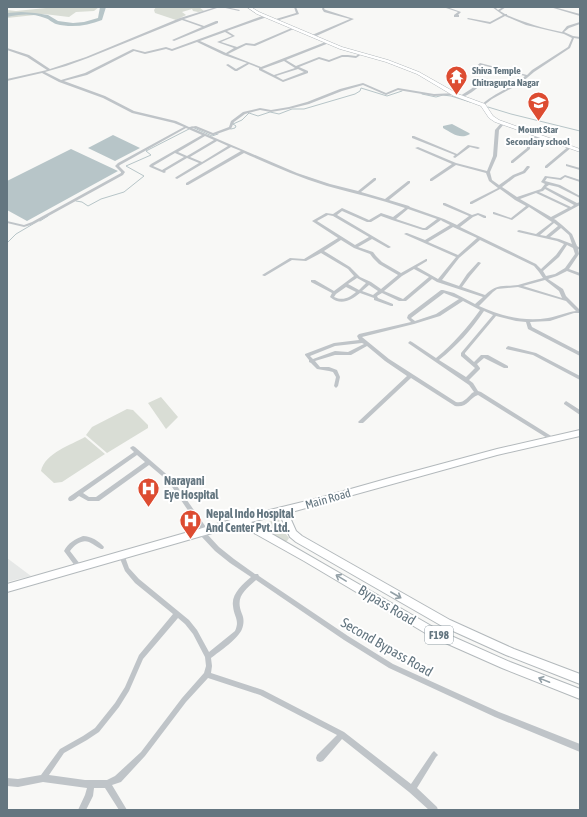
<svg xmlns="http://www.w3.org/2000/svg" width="587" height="817" font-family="'Asap Condensed',sans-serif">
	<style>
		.built { fill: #e6e8e7 }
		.green { fill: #d9ddd5 }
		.water { fill: #b7c5c8 }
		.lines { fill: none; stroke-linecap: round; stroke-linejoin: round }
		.stream { stroke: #b7c5c8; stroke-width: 1 }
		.river { fill: #b7c5c8; fill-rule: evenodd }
		.secondary-casing { stroke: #b2b8bc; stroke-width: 1 }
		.primary-casing { stroke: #b3b9bc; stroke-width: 2 }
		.street { fill: #bfc4c8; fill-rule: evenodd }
		.secondary { fill: #fff; fill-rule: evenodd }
		.primary { fill: #fff; fill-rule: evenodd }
		.oneway { stroke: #929fa6 }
		.labels { text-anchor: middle; stroke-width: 4; stroke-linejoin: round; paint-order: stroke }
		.far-poi-label { font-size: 10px; font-weight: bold; fill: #647680; stroke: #fff; text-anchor: start }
		.shield { fill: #fff; stroke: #929fa6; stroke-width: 1 }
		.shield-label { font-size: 11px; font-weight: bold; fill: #647680 }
		.poi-label { font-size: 12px; font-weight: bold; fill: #647680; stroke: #fff; text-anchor: start }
		.street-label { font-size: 12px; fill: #647680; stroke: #fff }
		.near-street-label { font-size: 14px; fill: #647680; stroke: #fff }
	</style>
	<rect width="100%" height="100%" fill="#f8f8f6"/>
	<path class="built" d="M7,558L31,576L7,582Z"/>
	<path class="green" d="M56,7H99L94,11L76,12L69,17L44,14L7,18V10L16,11Z
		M156,7H199L204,11L198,12L193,11L192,9L182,12L186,15L176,20L155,13L154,10Z
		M161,397L178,417L166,429L148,403Z
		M127,409L133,410L148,425V428L107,453L86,435L92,427Z
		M85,437L105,454L62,482L54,483L41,471C45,453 71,445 85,437Z
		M279,519L282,529L289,538L287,541H282L260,526L261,524Z"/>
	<path class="water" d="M452,124L469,133L470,134C460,140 452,133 443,128V126Z
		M113,135L140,148L115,161L88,148Z
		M71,149L118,171L27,221L7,210V181Z"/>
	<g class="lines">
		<path class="stream" d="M422,94L436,97L443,95L451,96L470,102
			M488,107L511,114L580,131
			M192,127L212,136L218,134
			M231,129L235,128L236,126L233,124L242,120L249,113L258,116L270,112L279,114L292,109H304L355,94L360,91L361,88L387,96L402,91
			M76,201L82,202L88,206L101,199L124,192L144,176L126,166L151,155L146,151L189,129
			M40,221L48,216
			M7,243L16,234L33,224"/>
		<path class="river" d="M100,7H106L102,20C87,26 71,28 56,24C51,22 49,19 45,18C33,13 19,14 7,17V13L21,12L35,13L48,15L58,21L73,23L84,22L98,18Z"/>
		<defs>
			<path id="secondary" d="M247,7H251L259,12L342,47L388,60L419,72L458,94L485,104L493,116L499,120L580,149V152L495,122L489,118L481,106L454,96L417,74L386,62L340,49L257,14Z"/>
			<path id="primary" d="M580,430V436L497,455L288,513L296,531L302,536L450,620L514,649L580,674V684L506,655L442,626L296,542L290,537L280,515L251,522L440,631L510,662L580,689V699L502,668L432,637L304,561L240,525L7,592V584L241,517L319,498L393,477L497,449Z"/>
		</defs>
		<use href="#secondary" class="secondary-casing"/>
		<use href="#primary" class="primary-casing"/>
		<path class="street" d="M216,7H220L184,19L204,26L216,21H218V23L174,41L172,40L202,27L182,20L88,58L66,66L45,72L61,80L85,73L133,49L145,52L166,47L172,49L265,15H267V17L227,31L235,36L221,42L237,47L246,43L254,44L294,27L296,28L255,46L246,45L228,54L261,67L328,41L329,42V43L286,60L296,66L319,57L329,60L342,55H348L356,56L360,53L362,54L356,58L348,57H342L329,62L319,59L299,67L308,71V73L283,82L259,70V68L249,64L237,71H235L226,65L228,64L236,69L247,63L224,55L197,42L172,51L166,49L145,54L134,51L87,75L64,81L105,96L134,111L176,121L189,127L196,126L213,133L229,127L231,121L243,112L260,108L271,110L289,107L307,102L340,89L363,83L386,93L398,88L434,94L456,93V95H455L434,96L398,90L386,95L363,85L342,91L309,104L289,109L271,112L260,110L245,114L234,122L231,129L214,135H212L195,128H192L297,173L330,184L358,191L374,178H376V180L361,192L385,199L408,181H410V183L389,200L409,206L410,207L444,219L457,225L469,216L443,205V203H445L472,215L478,213L486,216V218H484L478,215L473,217L460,227L536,264L541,269L556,255L564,244L557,241L518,232L517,231L519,230L536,234L552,222L529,207L512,220L493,214V212H494L511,218L526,206L515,200L500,189L472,204H470V202L498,188L489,181L486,173L456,165L432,181H430V179L452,164L415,148L418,147L456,163L487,171L493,156L495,130L502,122H504V124L499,130L497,156L490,172L492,180L499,185L513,175L523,171L527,166H529L530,167L525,173L515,177L502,187L517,197L541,189L545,184L541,182L545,176L560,178L565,175L580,180V182L565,177L561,180L547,178L545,181L560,185L580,196V198L558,187L549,185L546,187L577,203L580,202V205L578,206L554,219L556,220L557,221L562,225L572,234L577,246L580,248V250L578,249L579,254L569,269L580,273V276L567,271L557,276L548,279L563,289L566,296L580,310V313H574L550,321L530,322L532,327L580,352V356L528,329L526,322L516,321L496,316L465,353V354L474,362L481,355H488L508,366V368H504L484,358L477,364L480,368V369L469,380L473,383L478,391L481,392L556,439L557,440L556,441H552L478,395C469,398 468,408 455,406L411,378L363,423H359L358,422L359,421L407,376L385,361L367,346L351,355H335L315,361L320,367H329L337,370L340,377L338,386L336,388L334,386L336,377L333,372L329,371L317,369L311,363L309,362V360L305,355V354L334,343L359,340L357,336L359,334L411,322L407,318L408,315L441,290H443L454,293L475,304L483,297L437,282L432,279L406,301H399L382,293L377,296L378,298L393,304V306H391L374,300V298L360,293C350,301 341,306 330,297L332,293L311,282V280H315L334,291L354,276L348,269L321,253L306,261L292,260L265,276H264L262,275L290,258L304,259L338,238L312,221L326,213L333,214L342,208L369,220L381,213L393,217L405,208C379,199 353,193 327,186C298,177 271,165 244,153L188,185H186V183L241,151L231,147L177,179L175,178L176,177L199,163L187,158L165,171L166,172L164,173L150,167L149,166L151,164L202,135L186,128L120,165L119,166L125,172L123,175L34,224L24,227L7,223V221L24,225L32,222L121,173V172L115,166L118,163L184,127L174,123L132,113L103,98L59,82L42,73L7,81V79L47,70L27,57L7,50V48L29,55L50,69L86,57L180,18ZM225,32L232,36L217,42L234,48L226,53L200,41ZM284,61L295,68L274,75L262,69ZM298,69L304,72L283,80L276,76ZM205,136L214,140L187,156L178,152ZM217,141L228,146L202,162L190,157ZM175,153L184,157L162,170L153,166ZM545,189L574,205L571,207L539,192L543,191ZM536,193L568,208L551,217L520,199ZM408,209L437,219L425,228H423L396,219ZM342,211L367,222H371L381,216L392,220L423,230H427L441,220L442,221L450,225L425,240L407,233H406L404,234L456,257L438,279L417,267L427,261V259H426L401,273L382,262L376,256L373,252L358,247L372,239L388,248H389L391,247L337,215ZM328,215L333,216L369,237L355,245L317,221ZM554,223L558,226L546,236L540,235ZM453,227L477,238L458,255L428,242ZM561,228L569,235L572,244L559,239L550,237ZM341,240L354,248L370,254L373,258L379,264L398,275L381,289L371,282L360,277L350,267L324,251ZM480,240L534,266L539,272L543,278C534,280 526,283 518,285C503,287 497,283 485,295L462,287L470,276L481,263L479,262H478L467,274L459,286L442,280L459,258ZM567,245L573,248L575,254L565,268L555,274L546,276L543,271L559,257ZM414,269L429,277L403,299L384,291L402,276ZM357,278L366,283L359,290L348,284ZM545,280L559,291L562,298L523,286ZM369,285L378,291L373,295L362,291ZM346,287L356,292C349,298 343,301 334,297L336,294ZM518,287L566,301L576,311C567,312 558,316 548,318C524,322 501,316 479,306L493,292L497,289ZM444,293L459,299L436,314L415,321L411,318ZM463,301L480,310C467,328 453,344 436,358L412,342L410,341L408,343L469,385L474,392L472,393C468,397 463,404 456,402L389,359L362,337L414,324L440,316ZM484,311L493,315L461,353V356L475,368L466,377L439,360C457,346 471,330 484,311ZM362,343L364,344L348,352L335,351L313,359L310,356L335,346Z
			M221,7H226L240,10L239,11Z
			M294,7H296L299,14L276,21V19L296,13Z
			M323,7H325L324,9L326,10L354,19L314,37H312V35L350,19L324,12L322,9Z
			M443,7H447L461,12L458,15H459V17H454V15L458,12Z
			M492,7H495L498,10L503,7H506L500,11L505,14H507V15C525,23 543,28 562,32L567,26L580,22V24L569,28L564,32L573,36L580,37V39L574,38L570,48L534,72L521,83L492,99L483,106L481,105L482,104C495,93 512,87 525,76L482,65L475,71H473V69L480,63L527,75L532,70L568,47L572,38L564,34L526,25L505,16L490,24L467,19L468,18L490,22L503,15Z
			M550,7H554L580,14V16Z
			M485,78L488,79C481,85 469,96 460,98V96L471,89Z
			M537,135L540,136L530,144V149L513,163H511V161L527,148V143Z
			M412,136H414L457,154L468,145L478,147L480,148L478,149L470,147L455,158L453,157L455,155L412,138Z
			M569,146L572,147L547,168H545V166Z
			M566,164L580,168V170L566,166Z
			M508,346L536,353L580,376V380L533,355L506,349V348Z
			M566,401L580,410V415L564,404V403Z
			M133,446L135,447L172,479L208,530L209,532L207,534L219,547L234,559L255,574H258L259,576L348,636L393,664L499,712L580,744V752L495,717L389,668L344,640L256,580C244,591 235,597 242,614C244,619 244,623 242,629C238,639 220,651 211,658L212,666L211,673L263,690L344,732L411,784L432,753L434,751L438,755L436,757L417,788L437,807L438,810H429L409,792L342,739L323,761L320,762L317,761L316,758L317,755L337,735L260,695L208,678L186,702L145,756L121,782L112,785L127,810H119L105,788H94L93,796L86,810H78L85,795L87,788L43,782L18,787L7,786V778L18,779L41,775L60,749L83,736L95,728L115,703L125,687L139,655L173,614L135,583L125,571L119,556L120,554H124L129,568L139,579L189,620L197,630L209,652L235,631C240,620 234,617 233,606C231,594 243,584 251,577L230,563L215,551L200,535L199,533L200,531H202L168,481L149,465L99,501H88L79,496C76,498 73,502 69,501L68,499L69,497L134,452L130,448L131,447ZM137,455L145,462L96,497H89L83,493ZM178,618L185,624L193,634L205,657L206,666L204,673L182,698L141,752L115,776L107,780H85L49,775L64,753L87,740L99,732L119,707L129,691L143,659Z
			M83,536C91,536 99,541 104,547L103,549H101C92,545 88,537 77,544C74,546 72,548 70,551L83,568L82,570L80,571L78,570L64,551C68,543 75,539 83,536Z"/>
		<use href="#secondary" class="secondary"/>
		<use href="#primary" class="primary"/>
	</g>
	<defs><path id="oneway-shaft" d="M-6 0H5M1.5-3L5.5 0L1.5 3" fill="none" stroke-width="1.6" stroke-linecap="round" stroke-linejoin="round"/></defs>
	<g class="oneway">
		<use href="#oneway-shaft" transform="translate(341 578) rotate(-149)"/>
		<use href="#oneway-shaft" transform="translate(396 595) rotate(30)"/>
		<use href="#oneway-shaft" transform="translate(544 680) rotate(-158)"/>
	</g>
	<defs>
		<symbol id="temple-pin" viewBox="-11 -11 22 30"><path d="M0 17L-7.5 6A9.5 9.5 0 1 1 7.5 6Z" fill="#dd4c31" stroke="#fff"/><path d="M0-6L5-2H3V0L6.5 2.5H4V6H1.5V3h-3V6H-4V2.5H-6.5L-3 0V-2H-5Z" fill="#fff"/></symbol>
		<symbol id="school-pin" viewBox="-11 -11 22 30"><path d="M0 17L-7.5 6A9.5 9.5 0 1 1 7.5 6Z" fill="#dd4c31" stroke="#fff"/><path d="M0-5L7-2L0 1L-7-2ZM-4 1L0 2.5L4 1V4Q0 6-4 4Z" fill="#fff"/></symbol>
		<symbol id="hospital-pin" viewBox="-11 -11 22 30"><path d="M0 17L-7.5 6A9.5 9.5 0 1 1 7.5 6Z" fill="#dd4c31" stroke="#fff"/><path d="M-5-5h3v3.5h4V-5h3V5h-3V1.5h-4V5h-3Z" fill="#fff"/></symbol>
	</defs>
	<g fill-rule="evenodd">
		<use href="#temple-pin" x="444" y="64" width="25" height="34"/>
		<use href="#school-pin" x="526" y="90" width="25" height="34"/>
		<use href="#hospital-pin" x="136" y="476" width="25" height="34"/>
		<use href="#hospital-pin" x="178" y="508" width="25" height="34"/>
	</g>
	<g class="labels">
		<g class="far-poi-label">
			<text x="472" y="74">Shiva Temple<tspan x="472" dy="12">Chitragupta Nagar</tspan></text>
			<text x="538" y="133" text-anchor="middle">Mount Star<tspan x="538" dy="12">Secondary school</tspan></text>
		</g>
		<rect class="shield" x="425" y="626" width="28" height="18" rx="3"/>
		<g class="shield-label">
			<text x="439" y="639">F198</text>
		</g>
		<g class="poi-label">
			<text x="164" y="485">Narayani<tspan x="164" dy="14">Eye Hospital</tspan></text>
			<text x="206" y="518">Nepal Indo Hospital<tspan x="206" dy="14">And Center Pvt. Ltd.</tspan></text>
		</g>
		<g class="street-label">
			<text transform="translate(328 499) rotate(-16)" y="4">Main Road</text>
		</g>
		<g class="near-street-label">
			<text transform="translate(387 605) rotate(31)" y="5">Bypass Road</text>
			<text transform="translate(387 647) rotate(30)" y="5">Second Bypass Road</text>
		</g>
	</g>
	<rect width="587" height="817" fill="none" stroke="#647680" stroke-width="16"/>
</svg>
